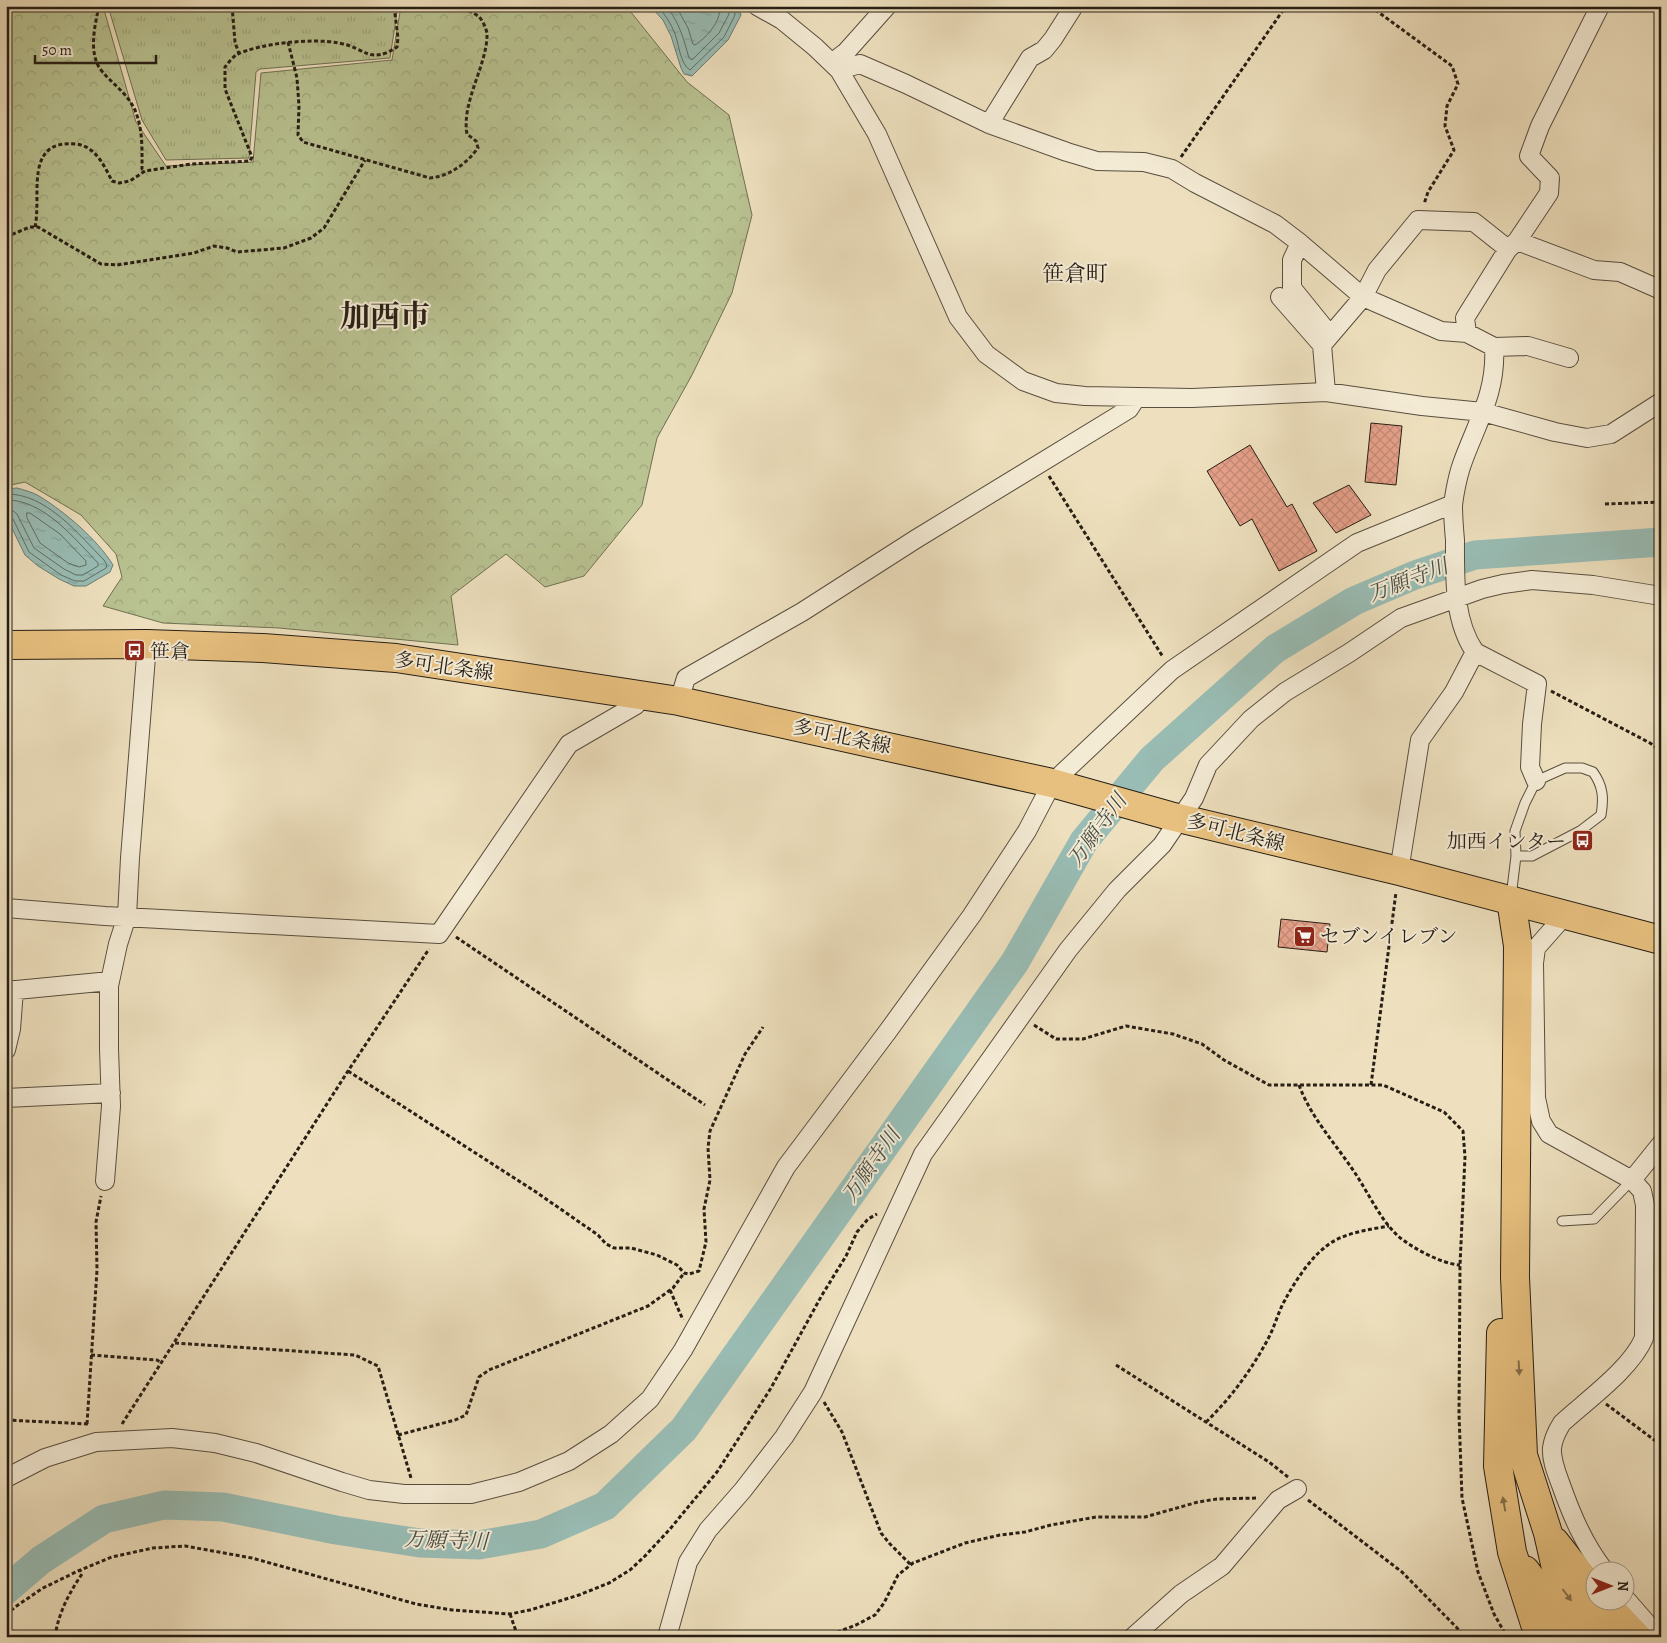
<svg xmlns="http://www.w3.org/2000/svg" width="1667" height="1643" font-family="Alegreya,'Noto Serif JP',serif">
	<style>
		.grass { fill: url(#grass-tufts); stroke: #707053 }
		.forest { fill: url(#forest-crowns); stroke: #707053 }
		.water { fill: url(#water-ripples); stroke: #6b7d75 }
		.lines { fill: none; stroke-linecap: round; stroke-linejoin: round }
		.shore { stroke: #606e65; stroke-width: 1 }
		.river { stroke: #99bdb5; stroke-width: 29 }
		.building { fill: url(#building-cross-hatch); stroke: #261e15 }
		.lane-casing { stroke: #584e3f; stroke-width: 11 }
		.street-casing { stroke: #584e3f; stroke-width: 20 }
		.primary-casing { stroke: #261e15; stroke-width: 30 }
		.highway-casing { stroke: #261e15; stroke-width: 30 }
		.path { stroke: #261e15; stroke-width: 3; stroke-dasharray: 4 2.5; stroke-linecap: butt }
		.lane { stroke: #f4ebd5; stroke-width: 9 }
		.street { stroke: #f4ebd5; stroke-width: 18 }
		.primary { stroke: #e7c07f; stroke-width: 28 }
		.highway { stroke: #e7c07f; stroke-width: 28 }
		.oneway { fill: #866f4a }
		.labels { text-anchor: middle; stroke-width: 4; stroke-linejoin: round; paint-order: stroke }
		.poi-label { font-size: 20px; fill: #261e15; stroke: #f4ebd5; text-anchor: start }
		.street-label { font-size: 20px; fill: #261e15; stroke: #f4ebd5 }
		.water-label { font-size: 21px; font-style: italic; fill: #484e45; stroke: #f4ebd5 }
		.quarter-label { font-size: 22px; fill: #261e15; stroke: #f4ebd5 }
		.town-label { font-size: 30px; font-weight: bold; fill: #261e15; stroke: #f4ebd5 }
	</style>
	<defs>
		<pattern id="grass-tufts" width="24" height="20" patternUnits="userSpaceOnUse" patternTransform="scale(1.25)"><rect width="24" height="20" fill="#b9c291"/><path d="M3 7l-1-3M5 7V3M7 7l1-3M15 17l-1-3M17 17v-4M19 17l1-3" fill="none" stroke="#9fa67c"/></pattern>
		<pattern id="forest-crowns" width="20" height="18" patternUnits="userSpaceOnUse" patternTransform="scale(1.25)"><rect width="20" height="18" fill="#b9c291"/><path d="M2 6a3 3 0 1 1 6 0M12 15a3 3 0 1 1 6 0" fill="none" stroke="#9fa67c"/></pattern>
		<pattern id="water-ripples" width="26" height="14" patternUnits="userSpaceOnUse" patternTransform="scale(1.25)"><rect width="26" height="14" fill="#99bdb5"/><path d="M2 4q2-2 4 0t4 0M15 11q2-2 4 0t4 0" fill="none" stroke="#84a29b"/></pattern>
		<pattern id="building-cross-hatch" width="8" height="8" patternUnits="userSpaceOnUse" patternTransform="scale(1.25)"><rect width="8" height="8" fill="#e5a089"/><path d="M0 0l8 8M0 8l8-8" fill="none" stroke="#c48975"/></pattern>
	</defs>
	<rect width="100%" height="100%" fill="#eee0be"/>
	<filter id="stains"><feTurbulence type="fractalNoise" baseFrequency=".004" numOctaves="4"/><feColorMatrix values="0 0 0 0 .2 0 0 0 0 .09 0 0 0 0 .02 0 0 0 .5 -.17"/></filter>
	<radialGradient id="worn" r=".72"><stop offset=".6" stop-color="#630" stop-opacity="0"/><stop offset="1" stop-color="#630" stop-opacity=".3"/></radialGradient>
	<path class="grass" d="M108,6H398L390,58L260,69L256,72L249,158L166,160L142,120Z"/>
	<path class="forest" d="M6,6H103L136,122L166,166L253,162L261,73L392,60L401,6H626L687,82L729,115L752,215L732,293L692,375L657,438L642,505L584,576L545,587L506,554L451,596L458,645L279,628L163,623L103,606L122,577L116,554L81,515L25,482L6,486Z"/>
	<path class="water" d="M650,6H738L741,15L728,40L692,76L684,74L681,68L671,36L663,20Z
		M17,488C24,490 32,492 39,496C65,512 97,539 113,565L110,572L86,586H74L59,579L38,566L25,555L6,516V489Z"/>
	<g class="lines">
		<path class="shore" d="M658,6C665,15 671,23 675,34C679,44 680,64 690,70L724,37L735,15L734,6
			M666,6C679,21 684,40 689,58L692,60L719,33L729,14L728,6
			M676,6L688,28L693,44L695,45C707,37 721,22 720,6
			M6,494C46,493 78,534 104,560L107,565L106,568L84,581H75L61,575L29,552L13,519L6,516
			M6,500C43,499 75,539 98,563V566L83,575H76L64,569L34,548L17,514L13,511L6,510
			M27,513H30L60,534L86,561V565L79,567L68,563L40,543L27,518Z"/>
		<path class="river" d="M6,1590L41,1560L104,1519L164,1505L223,1507L336,1530L420,1543L479,1545L541,1534L605,1506L684,1429L1015,962L1084,841L1152,759L1275,649L1354,601L1415,575L1475,555L1661,542"/>
	</g>
	<path class="building" d="M1371,423L1402,426L1396,485L1365,482Z
		M1250,445L1287,507L1292,504L1317,551L1279,571L1252,519L1240,526L1207,471Z
		M1349,485L1371,515L1336,533L1313,503Z
		M1281,919L1330,924L1327,952L1278,947Z"/>
	<g class="lines">
		<defs>
			<path id="lane" d="M1511,897L1516,856L1515,831L1525,803L1536,781L1565,768H1582L1593,772C1603,786 1604,798 1601,815L1580,831L1532,856H1516
				M1562,1221L1594,1219L1632,1180"/>
			<path id="street" d="M757,6L782,20L815,47L839,70L877,134L958,317L986,354L1023,381L1056,393L1085,396L1192,398L1326,392L1422,406L1483,412L1555,432L1587,438L1611,434L1661,402
				M833,62L846,52L887,6
				M839,70L860,64L906,84L989,124L1067,152L1097,161L1144,162L1172,169L1195,183L1275,224L1300,243L1363,297L1441,331L1467,333L1494,347C1497,393 1476,424 1462,464C1458,475 1454,495 1453,506C1453,517 1454,529 1455,540C1455,577 1453,620 1475,652L1537,684L1532,724L1530,767L1536,781
				M989,124L1030,58L1044,50L1053,39L1074,6
				M1517,241L1594,270L1620,272L1661,290
				M1300,243L1292,260V288L1330,335
				M1280,297L1322,345
				M1467,333L1465,318L1508,249L1517,241L1549,193L1550,178L1529,156L1540,126L1600,6
				M1494,347L1528,346L1569,358
				M1326,392L1322,345L1363,297L1377,270L1418,220L1474,222L1508,249
				M679,701L686,678L802,612L916,539L1129,409L1137,397
				M1399,871L1420,740L1454,692L1475,652
				M6,908L105,916L439,934L569,744L636,705L641,696
				M1566,914L1536,948L1534,963L1536,1098L1541,1121L1549,1134L1632,1180L1642,1191L1645,1205L1644,1338C1631,1369 1587,1400 1562,1423C1557,1431 1553,1439 1552,1448C1551,1460 1557,1474 1561,1485C1572,1516 1584,1544 1604,1570
				M6,991L110,981
				M6,1050L11,1029L14,990
				M6,1098L111,1093
				M1632,1180L1661,1144
				M105,1181L111,1106L109,1049V986L118,944L127,916L130,858L147,644
				M6,1478L45,1458L96,1442L172,1438L215,1443L256,1453L342,1482L369,1490L404,1494H471L519,1482L569,1461L611,1434L650,1399L683,1350L786,1167L888,1031L972,915L1027,831L1052,783L1172,670L1357,543L1453,504
				M1624,1597L1651,1628L1661,1634
				M667,1637L688,1562L708,1530L743,1490L784,1437L813,1392L923,1154L1068,950L1117,890L1162,845L1194,798L1208,765L1251,719L1285,692L1349,653L1401,618L1482,589L1503,584L1532,580L1593,585L1661,596
				M1133,1637L1181,1594L1222,1566L1278,1500L1297,1489"/>
			<path id="primary" d="M6,645L147,644L263,648L396,658L679,701L1052,783L1170,816L1399,871L1661,940"/>
			<path id="highway" d="M1511,900L1518,946L1515,1277L1523,1455L1548,1533L1560,1586L1600,1637
				M1501,1333L1498,1466L1512,1552L1535,1624L1543,1637
				M1555,1542L1594,1592
				M1525,1570L1575,1637
				M1602,1600L1637,1637"/>
		</defs>
		<use href="#lane" class="lane-casing"/>
		<use href="#street" class="street-casing"/>
		<use href="#primary" class="primary-casing"/>
		<use href="#highway" class="highway-casing"/>
		<path class="path" d="M99,6C95,25 88,53 101,70C112,84 125,91 134,108C143,127 142,148 142,169L145,171
			M232,6L235,42L239,54
			M1370,6L1452,66L1458,84L1447,106L1445,126L1454,150L1428,192L1424,204
			M288,42L297,78L299,106L298,135L303,142L430,178C450,176 466,164 478,148L476,141L467,134C461,102 488,64 487,33C486,28 482,19 478,16C470,10 462,9 453,6
			M1181,157L1286,6
			M35,227C42,195 23,139 76,144C95,146 104,165 112,181L119,183L130,181L145,171L191,164L250,161L252,157L225,89V67C228,63 232,58 236,55C259,43 314,38 339,43C366,48 369,65 397,47L398,38L394,6
			M6,237L30,227H38L101,264L117,265L194,253L214,246L227,248L237,252L284,248L311,238L324,228L365,160
			M1049,476L1163,657
			M1605,504L1661,502
			M1551,691L1650,743L1661,751
			M456,937L705,1105
			M1034,1025L1056,1039H1083L1126,1026L1173,1034L1202,1044L1224,1060L1269,1085H1383L1444,1112L1463,1131L1465,1157L1460,1265L1459,1414L1462,1498L1478,1572L1494,1614L1507,1637
			M348,1071L536,1192L598,1235L606,1244L614,1248H631L657,1255L677,1265L684,1273L689,1274L699,1271L706,1242L704,1209L710,1180L708,1148L710,1131L745,1054L763,1027
			M1299,1085C1311,1118 1336,1144 1355,1173C1369,1194 1380,1219 1398,1236C1412,1248 1442,1264 1460,1265
			M1371,1085L1396,892
			M670,1290L683,1320
			M175,1343L355,1355L378,1366L411,1478
			M91,1355L157,1360L162,1363
			M1116,1365L1269,1462L1288,1477
			M824,1402L842,1432L881,1533L890,1544L911,1565
			M1606,1404L1661,1445
			M6,1420L88,1424
			M1206,1422C1231,1398 1252,1369 1268,1339C1275,1326 1278,1312 1285,1300C1294,1283 1309,1260 1324,1248C1341,1233 1367,1230 1389,1226
			M87,1424L97,1270L96,1222L101,1196
			M122,1424L348,1071L429,949
			M398,1435L455,1420L466,1415L479,1377L489,1370L648,1306L673,1288L684,1273
			M1308,1500L1402,1572L1466,1637
			M510,1614L518,1637
			M6,1615L15,1607L43,1588L78,1571L112,1557L153,1548L185,1546L252,1558L416,1604L452,1610L510,1614L530,1610L579,1595L609,1583L630,1570L645,1556L670,1529L717,1472L771,1388L822,1295L846,1256L857,1232L868,1219L877,1214
			M55,1637C58,1614 69,1593 82,1574L80,1570
			M825,1637L856,1625L875,1615L884,1603L898,1575L913,1563L965,1543L1000,1535L1025,1532L1051,1525L1096,1517H1145L1198,1502L1217,1499L1258,1498"/>
		<use href="#lane" class="lane"/>
		<use href="#street" class="street"/>
		<use href="#primary" class="primary"/>
		<use href="#highway" class="highway"/>
	</g>
	<defs><path id="oneway-solid" d="M-6-.8H1V-3.2L6.5 0L1 3.2V.8H-6Z" transform="scale(1.25)"/></defs>
	<g class="oneway">
		<use href="#oneway-solid" transform="translate(1519 1368) rotate(87)"/>
		<use href="#oneway-solid" transform="translate(1504 1504) rotate(-100)"/>
		<use href="#oneway-solid" transform="translate(1567 1595) rotate(53)"/>
	</g>
	<defs>
		<symbol id="bus-square" viewBox="-11 -11 22 22"><rect x="-9" y="-9" width="18" height="18" rx="4" fill="#8f2418" stroke="#f4ebd5"/><path d="M-5-6H5V4H4V6H2V4H-2V6H-4V4H-5ZM-3.5-4V0h7V-4ZM-3.5 1.2v1.5H-2V1.2ZM2 1.2v1.5H3.5V1.2Z" fill="#fff"/></symbol>
		<symbol id="supermarket-square" viewBox="-11 -11 22 22"><rect x="-9" y="-9" width="18" height="18" rx="4" fill="#8f2418" stroke="#f4ebd5"/><path d="M-6-5.5h2.5l.6 2H6L4.5 2H-2.5L-4.4-4H-6ZM-1.5 3.2a1.3 1.3 0 1 0 .1 0ZM3 3.2a1.3 1.3 0 1 0 .1 0Z" fill="#fff"/></symbol>
	</defs>
	<g fill-rule="evenodd">
		<use href="#bus-square" x="122" y="638" width="25" height="25"/>
		<use href="#bus-square" x="1570" y="828" width="25" height="25"/>
		<use href="#supermarket-square" x="1292" y="924" width="25" height="25"/>
	</g>
	<g class="labels">
		<g class="poi-label">
			<text x="150" y="658">笹倉</text>
			<text x="1566" y="848" text-anchor="end">加西インター</text>
			<text x="1320" y="943">セブンイレブン</text>
		</g>
		<g class="street-label">
			<text transform="translate(444 666) rotate(8)" y="7">多可北条線</text>
			<text transform="translate(842 736) rotate(12)" y="7">多可北条線</text>
			<text transform="translate(1236 832) rotate(14)" y="7">多可北条線</text>
		</g>
		<g class="water-label">
			<text transform="translate(1408 580) rotate(-21)" y="7">万願寺川</text>
			<text transform="translate(1097 830) rotate(-54)" y="7">万願寺川</text>
			<text transform="translate(871 1165) rotate(-55)" y="7">万願寺川</text>
			<text transform="translate(446 1540) rotate(2)" y="7">万願寺川</text>
		</g>
		<g class="quarter-label">
			<text x="1075" y="281">笹倉町</text>
		</g>
		<g class="town-label">
			<text x="385" y="326">加西市</text>
		</g>
	</g>
	<rect width="1667" height="1643" fill="none" stroke="#eee0be" stroke-width="25"/>
	<rect x="8" y="8" width="1652" height="1628" fill="none" stroke="#261e15" stroke-width="2.5"/>
	<rect x="12" y="12" width="1642" height="1618" fill="none" stroke="#261e15"/>
	<g transform="translate(1610 1586) rotate(90)"><circle r="24" fill="#f4ebd5" stroke="#a29988"/>
	<path d="M0-4L9 19L0 12L-9 19Z" fill="#8f2418"/>
	<text y="-8" font-size="14" font-weight="bold" text-anchor="middle" fill="#261e15">N</text>
	</g>
	<path d="M35 55v8h121v-8" fill="none" stroke="#261e15" stroke-width="2.5"/>
	<text x="42" y="55" font-size="15" fill="#261e15" stroke="#f4ebd5" stroke-width="4" paint-order="stroke">50 m</text>
	<rect width="100%" height="100%" filter="url(#stains)"/>
	<rect width="100%" height="100%" fill="url(#worn)"/>
</svg>
